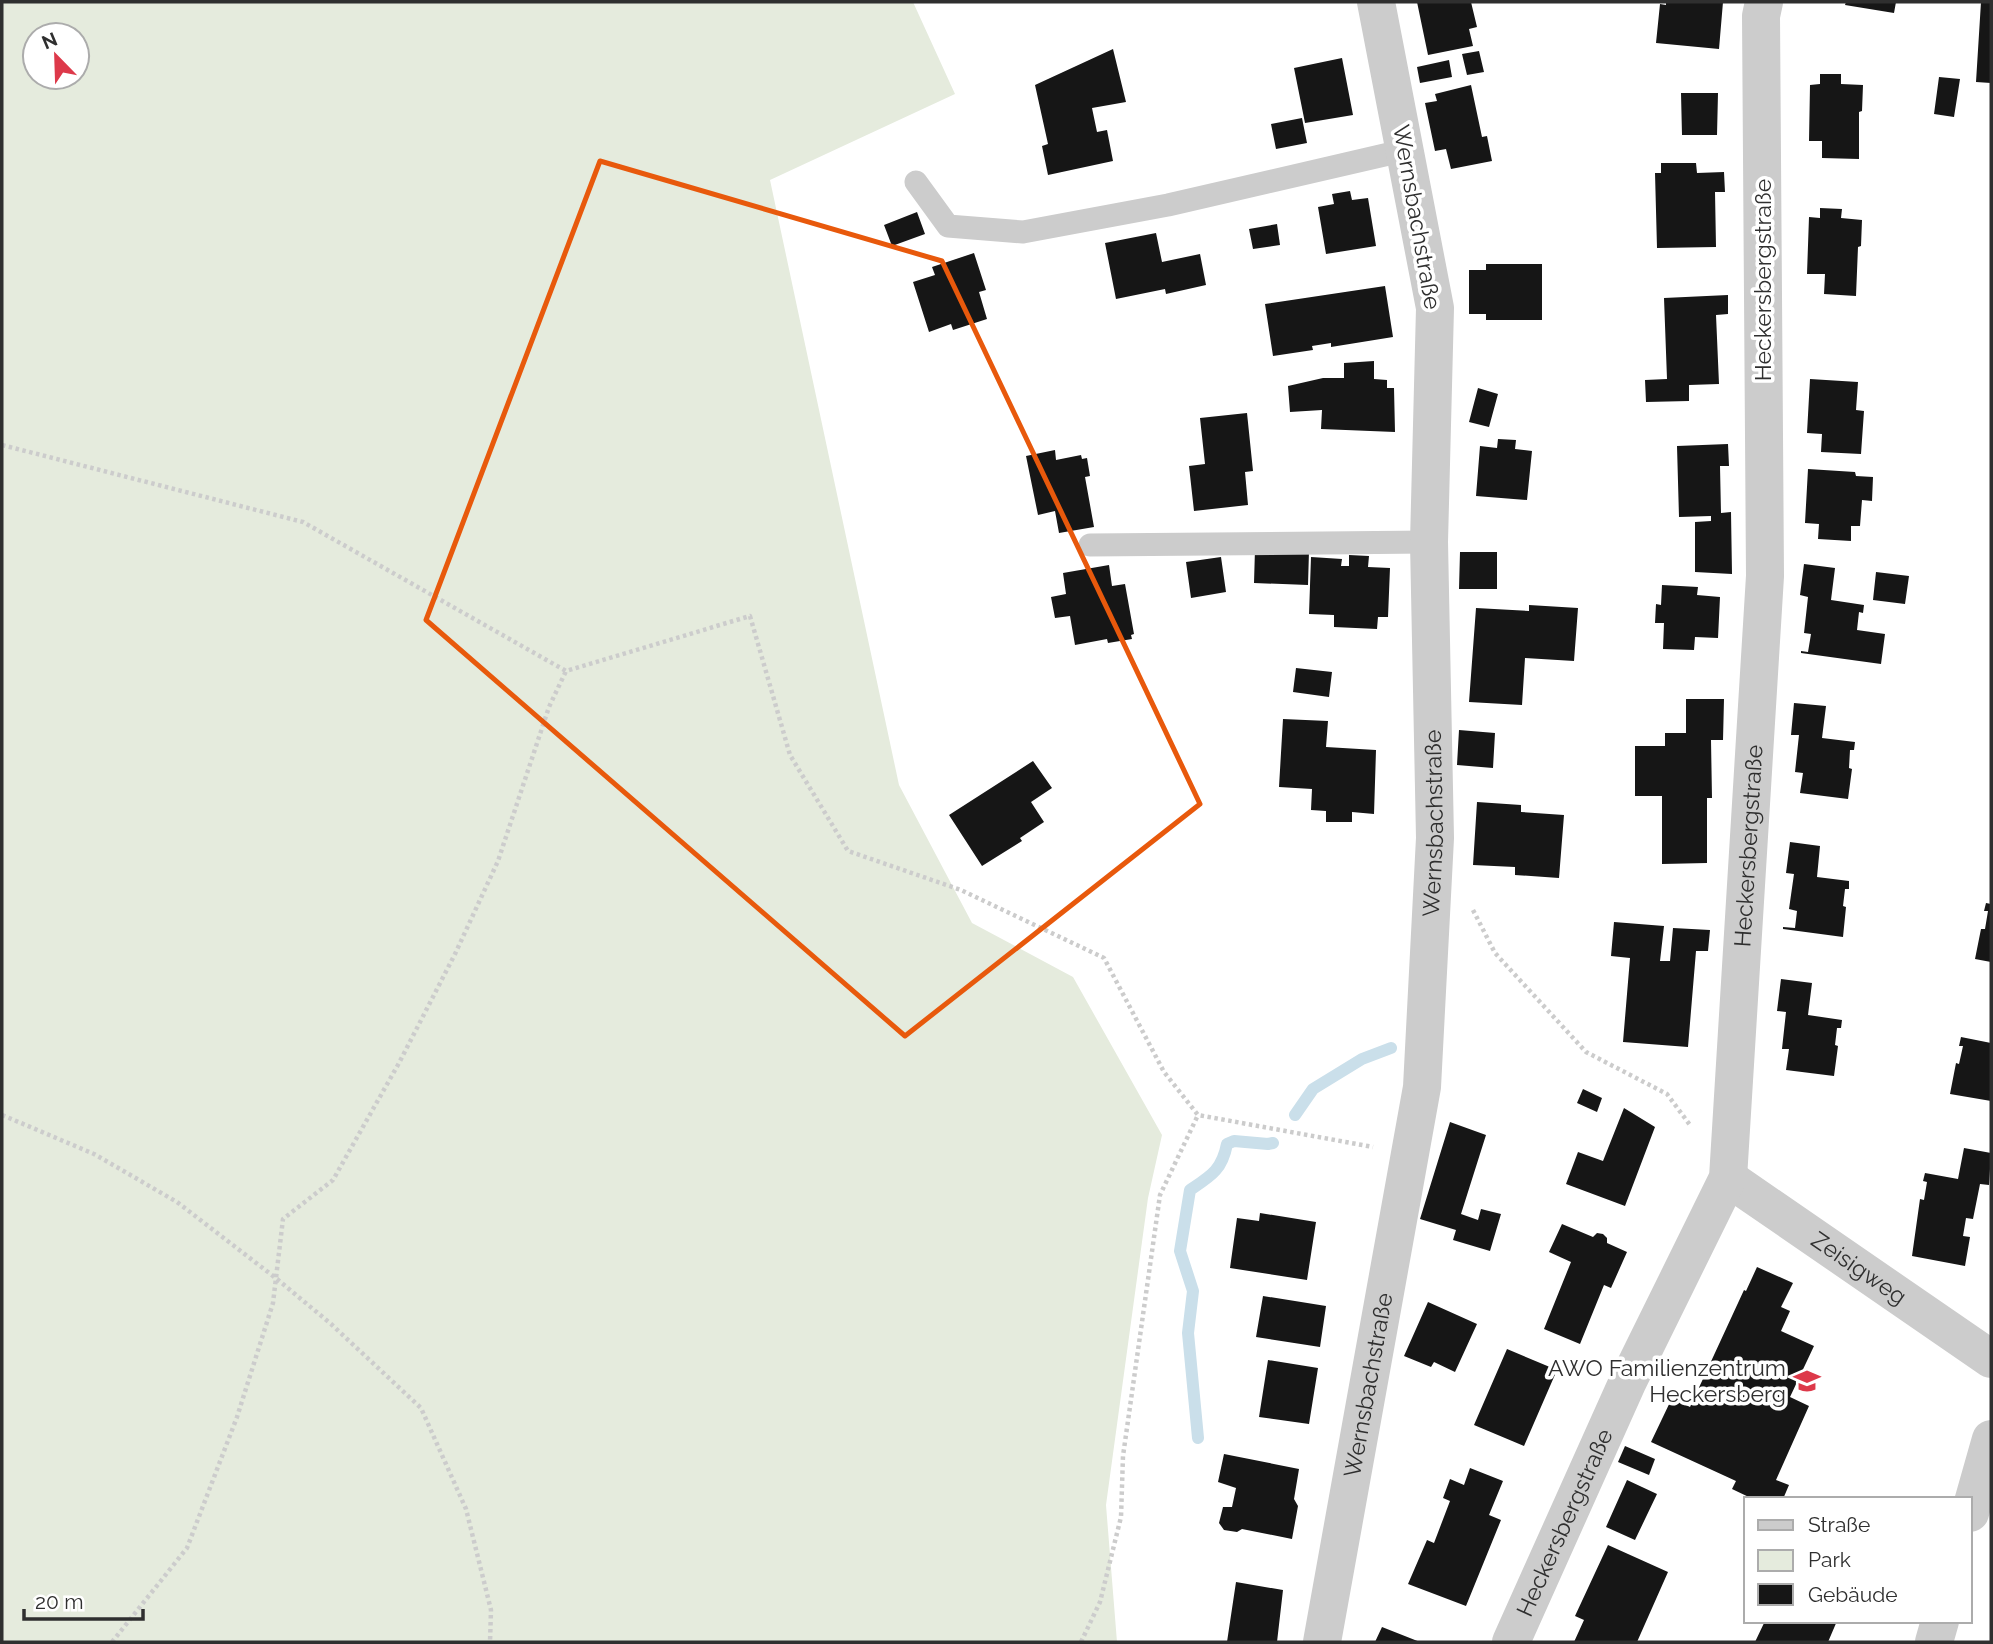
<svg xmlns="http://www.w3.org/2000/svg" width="1993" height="1644" font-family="Raleway,sans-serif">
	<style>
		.green { fill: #e5ebdd; fill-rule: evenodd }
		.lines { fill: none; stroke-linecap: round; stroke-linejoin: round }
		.stream { stroke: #cadfea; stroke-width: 12 }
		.building { fill: #161616 }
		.path { stroke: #ccc; stroke-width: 4.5; stroke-dasharray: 3.5 3.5; stroke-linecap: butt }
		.lane { stroke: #ccc; stroke-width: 23 }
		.street { stroke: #ccc; stroke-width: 38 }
		.marked { fill: none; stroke: #e8590c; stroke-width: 5; stroke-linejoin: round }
		.labels { text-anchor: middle; stroke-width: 7; stroke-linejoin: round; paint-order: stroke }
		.street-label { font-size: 23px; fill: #2f2f2f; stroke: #fff }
		.poi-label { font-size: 23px; fill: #2f2f2f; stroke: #fff; text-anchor: end }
	</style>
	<rect width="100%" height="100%" fill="#fff"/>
	<path class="green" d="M2,2H913L955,94L770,180L899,785L972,923L1073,977L1162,1135L1148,1198L1106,1505L1117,1642H2ZM77,35V77H35V35Z"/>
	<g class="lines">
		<path class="stream" d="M1295,1115L1313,1089L1362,1059L1391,1048
			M1198,1438L1188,1333L1193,1291L1180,1251L1190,1190C1211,1176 1222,1170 1227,1144L1234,1141L1268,1144L1273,1143"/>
	</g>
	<path class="building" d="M1417,2H1471L1477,27L1469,29L1473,46L1428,55Z
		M1666,2H1723L1719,49L1656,43L1660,4L1666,5Z
		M1846,2H1896L1894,13L1845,5Z
		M1981,2H1991V83L1976,82Z
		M1113,49L1126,102L1092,108L1097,132L1107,130L1113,161L1048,175L1042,146L1048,144L1035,85Z
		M1479,51L1484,72L1467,75L1462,54Z
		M1342,58L1353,115L1305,123L1294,68Z
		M1449,60L1452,77L1420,83L1417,67Z
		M1820,74H1841V84L1863,85L1862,111L1859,112V159L1822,158V141H1809L1810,85L1820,84Z
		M1939,77L1960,79L1954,117L1934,114Z
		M1471,85L1482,137L1487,136L1492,161L1451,169L1446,149L1435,151L1425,103L1437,101L1435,94Z
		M1681,93H1718L1717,135H1682Z
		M1302,118L1307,143L1276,149L1271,124Z
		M1661,163H1696L1697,173L1724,172L1725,192H1715L1716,247L1657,248L1655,173H1661Z
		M1350,191L1352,200L1368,198L1376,246L1326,254L1318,207L1334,204L1332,194Z
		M1820,208L1842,209L1841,218L1862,220L1861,246L1858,247L1856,296L1824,294L1825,274H1807L1809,217L1820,218Z
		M917,212L925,234L892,246L884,225Z
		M1277,224L1280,245L1253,249L1249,229Z
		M1156,233L1162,262L1200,254L1206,285L1166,294L1165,289L1116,299L1105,243Z
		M974,253L986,290L979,292L987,319L953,330L951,324L929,332L913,282L935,275L932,267Z
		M1486,264H1542V320H1486V314H1469V270H1486Z
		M1385,286L1393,337L1331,347V343L1312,346L1313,350L1273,356L1265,304Z
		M1728,295V314L1716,315L1719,384L1689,385V401L1646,402L1645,380L1667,379L1664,298Z
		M1374,361V379L1387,380V388H1394L1395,432L1321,429L1322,410L1290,412L1288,386L1323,378H1344V363Z
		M1810,379L1858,382L1856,410L1864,411L1861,454L1821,452L1822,434L1807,433Z
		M1478,388L1498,394L1489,427L1469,422Z
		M1247,413L1253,471L1245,472L1248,505L1194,511L1189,466L1205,464L1200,418Z
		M1498,439L1516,440L1515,449L1532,451L1527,500L1476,496L1480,446L1497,448Z
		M1728,444L1729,466H1720L1721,513L1731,512L1732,574L1695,572V522L1711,521V516L1679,517L1677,446Z
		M1055,450L1056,460L1081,455L1082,459L1087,458L1090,476L1085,477L1094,527L1059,533L1055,511L1038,515L1026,456Z
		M1808,469L1855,472L1856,476L1873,477L1872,501L1862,500L1860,526H1851V541L1818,539L1819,524L1805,523Z
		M1255,549L1309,551L1308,585L1254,583Z
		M1460,552H1497V589H1459Z
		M1349,555L1369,556L1368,567L1390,568L1388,617H1378L1377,629L1334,627V615L1309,614L1311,557L1342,559L1341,566H1349Z
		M1221,557L1226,592L1191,598L1186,562Z
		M1804,564L1835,568L1831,600L1864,605L1863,613L1859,612L1857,630L1885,634L1881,664L1801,653V651L1808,652L1811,634L1804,633L1808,597L1800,595Z
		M1109,565L1112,586L1125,584L1134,634L1131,635L1132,639L1108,643L1107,639L1075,645L1070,616L1055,618L1051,597L1066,594L1063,573Z
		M1876,572L1909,576L1905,604L1873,600Z
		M1662,585L1698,587L1697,595L1720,597L1718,638L1695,637L1694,650L1663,649L1664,623H1655L1656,604L1661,605Z
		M1529,605L1578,608L1574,661L1525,658L1522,705L1469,702L1476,608L1529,611Z
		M1296,668L1332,672L1329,697L1293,692Z
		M1686,699H1724L1723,740H1711L1712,798H1707V863L1662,864V796H1635V746H1665V733H1686Z
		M1794,703L1826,706L1822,738L1855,742L1854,750H1850L1849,768L1852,769L1848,799L1800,793L1803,773L1795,772L1799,735H1791Z
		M1283,719L1328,721L1326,747L1376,750L1374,814L1352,812V822H1326V811L1311,810L1312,789L1279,787Z
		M1459,730L1495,733L1493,768L1457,765Z
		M1033,761L1052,788L1031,802L1044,822L1020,838L1022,841L982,866L949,815Z
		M1477,802L1521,805V812L1564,815L1559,878L1515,875V867L1473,865Z
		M1790,842L1820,846L1817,877L1849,881V889H1845L1843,906L1846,907L1843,937L1783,929V927L1795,928L1797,911L1789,909L1794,874L1786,873Z
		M1986,903L1991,904V962L1975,959L1981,929H1985L1988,911H1984Z
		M1614,922L1664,926L1660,961H1670L1673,928L1710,930L1708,951H1696L1688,1047L1623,1042L1630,958L1611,956Z
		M1781,979L1812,983L1808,1015L1842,1020L1841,1028H1837L1835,1045L1838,1046L1834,1076L1786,1070L1789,1049H1782L1786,1012L1777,1011Z
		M1961,1037L1991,1043V1101L1950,1094L1956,1063L1959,1064L1963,1046H1959Z
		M1583,1089L1602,1098L1597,1112L1577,1103Z
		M1624,1108L1655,1127L1625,1206L1566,1184L1578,1152L1603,1161Z
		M1450,1122L1486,1135L1461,1214L1478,1220L1481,1209L1501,1214L1490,1251L1453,1240L1456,1230L1420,1219Z
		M1964,1148L1991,1153L1989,1185L1980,1184L1973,1219L1966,1218L1963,1236L1970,1237L1965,1266L1912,1256L1920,1199L1924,1200L1927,1182L1923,1181L1925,1173L1958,1179Z
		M1260,1213L1316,1222L1307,1280L1230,1268L1237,1218L1259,1221Z
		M1562,1224L1593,1237L1597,1233L1603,1234L1607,1238V1243L1627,1252L1611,1288L1604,1285L1580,1344L1544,1329L1571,1262L1549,1252Z
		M1757,1267L1793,1283L1781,1307L1790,1311L1781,1331L1814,1346L1790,1397L1809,1406L1776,1480L1789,1485L1783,1499H1753L1732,1489L1736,1481L1651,1442L1672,1398L1690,1407L1744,1290L1746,1291Z
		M1263,1296L1326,1306L1320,1347L1256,1337Z
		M1428,1302L1477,1324L1455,1372L1434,1362L1431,1367L1404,1356Z
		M1507,1349L1557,1370L1524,1446L1474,1425Z
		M1268,1360L1318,1368L1309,1424L1259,1417Z
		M1625,1446L1655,1459L1649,1475L1618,1462Z
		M1224,1454L1299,1469L1294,1499L1298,1506L1292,1539L1242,1529L1237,1532L1224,1530L1219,1523L1223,1507H1232L1236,1488L1218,1482Z
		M1470,1468L1503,1481L1489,1515L1501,1520L1466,1606L1408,1584L1427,1540L1434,1543L1450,1501L1443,1498L1450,1479L1464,1485Z
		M1627,1480L1657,1494L1635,1540L1606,1527Z
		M1608,1545L1668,1572L1637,1642H1574L1584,1620L1575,1616Z
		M1236,1582L1283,1590L1277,1642H1227Z
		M1765,1621H1837L1828,1642H1755Z
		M1382,1627L1420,1642H1375Z"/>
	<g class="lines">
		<path class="path" d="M2,445L303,522L566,671L750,616L790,755L848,851L961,890L1104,958L1164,1072L1198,1115L1373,1147
			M1473,910L1495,953L1586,1052L1667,1094L1690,1125
			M2,1115L94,1154L177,1202L277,1279L331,1324L421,1408L466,1509L491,1610L490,1642
			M112,1642L187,1548L237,1417L273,1303L283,1219L333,1180L399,1063L455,954L498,861L549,707L566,671
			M1081,1642L1100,1602L1121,1517L1123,1456L1160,1195L1198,1115"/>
		<path class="lane" d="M916,182L948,226L1023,232L1168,205L1406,150
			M1090,545L1429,542"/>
		<g class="street">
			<path id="s1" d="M1728,1178L1991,1359"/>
			<path d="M1970,1513L1991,1439"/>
			<path id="s2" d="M1322,1642L1422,1087L1435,838L1429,542L1435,308L1376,2"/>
			<path id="s3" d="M1511,1642L1628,1381L1728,1178L1765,576L1761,16L1764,2"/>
			<path d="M1934,1642L1940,1621"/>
		</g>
	</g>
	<path class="marked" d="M600,161L942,261L1200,804L905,1036L426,620Z"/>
	<defs>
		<symbol id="school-bare" viewBox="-9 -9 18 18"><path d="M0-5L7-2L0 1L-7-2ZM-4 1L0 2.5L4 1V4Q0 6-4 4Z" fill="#dd394a" stroke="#fff" stroke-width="2.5" paint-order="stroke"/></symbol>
	</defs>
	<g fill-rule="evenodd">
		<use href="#school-bare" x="1788" y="1362" width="38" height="38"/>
	</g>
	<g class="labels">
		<g class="street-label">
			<text transform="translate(1417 217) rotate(80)" y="8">Wernsbachstraße</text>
			<text transform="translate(1763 280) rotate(-90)" y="8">Heckersbergstraße</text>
			<text dy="8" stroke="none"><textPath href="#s2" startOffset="828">Wernsbachstraße</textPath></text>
			<text dy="8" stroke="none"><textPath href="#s3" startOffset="845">Heckersbergstraße</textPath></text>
			<text dy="8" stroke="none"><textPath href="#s1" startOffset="159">Zeisigweg</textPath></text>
			<text dy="8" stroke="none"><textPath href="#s2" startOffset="261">Wernsbachstraße</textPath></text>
			<text dy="8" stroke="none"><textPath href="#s3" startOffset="131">Heckersbergstraße</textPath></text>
		</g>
		<g class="poi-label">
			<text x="1786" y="1376">AWO Familienzentrum<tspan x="1786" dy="26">Heckersberg</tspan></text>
		</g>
	</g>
	<rect width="1993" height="1644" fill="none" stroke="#2f2f2f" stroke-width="7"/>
	<rect x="1744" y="1497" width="228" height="126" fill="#ffffff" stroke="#acacac" stroke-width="2"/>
	<rect x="1758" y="1520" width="35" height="10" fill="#cccccc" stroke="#acacac" stroke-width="2"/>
	<text x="1808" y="1532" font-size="21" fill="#2f2f2f">Straße</text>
	<rect x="1758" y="1550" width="35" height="21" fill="#e5ebdd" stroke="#acacac" stroke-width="2"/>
	<text x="1808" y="1567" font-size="21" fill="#2f2f2f">Park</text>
	<rect x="1758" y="1584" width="35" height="21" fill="#161616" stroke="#acacac" stroke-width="2"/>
	<text x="1808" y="1602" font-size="21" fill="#2f2f2f">Gebäude</text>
	<g transform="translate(56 56) rotate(337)"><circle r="33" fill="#ffffff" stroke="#acacac" stroke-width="2"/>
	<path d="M0-5L12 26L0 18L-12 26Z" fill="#dd394a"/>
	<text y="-10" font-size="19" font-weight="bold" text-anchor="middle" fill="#2f2f2f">N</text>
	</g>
	<path d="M24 1609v10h119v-10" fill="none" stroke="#2f2f2f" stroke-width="3.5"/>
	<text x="35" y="1609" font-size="21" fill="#2f2f2f" stroke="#ffffff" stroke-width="5" paint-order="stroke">20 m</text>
</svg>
